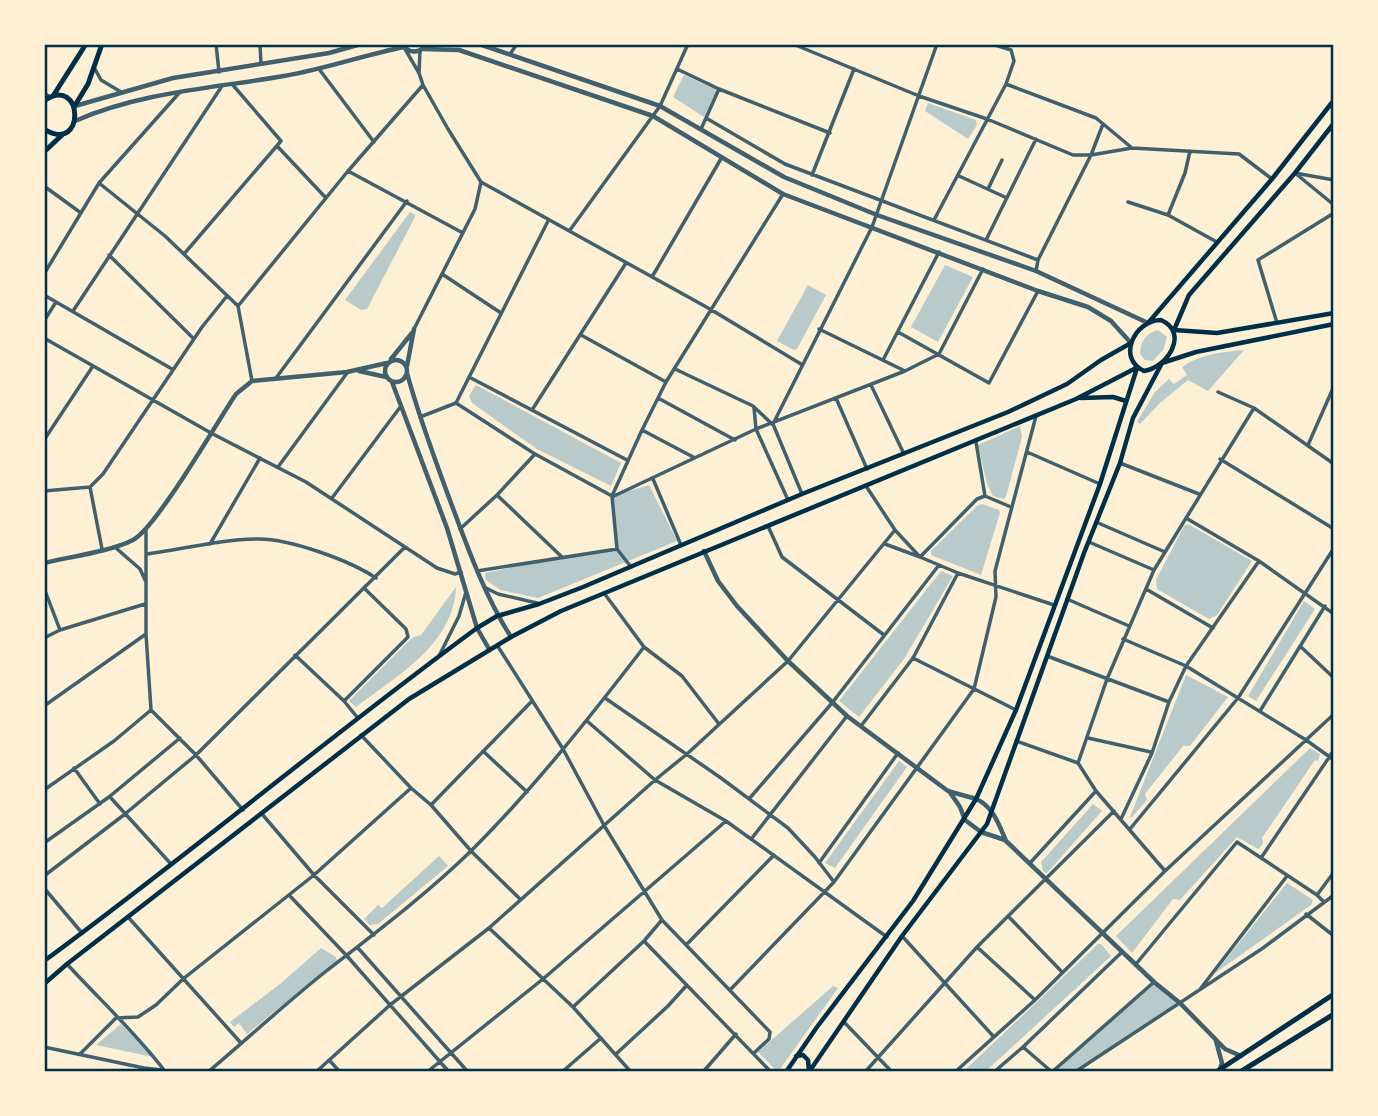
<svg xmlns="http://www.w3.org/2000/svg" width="1378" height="1116" font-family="'Fira Sans Condensed',sans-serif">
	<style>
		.green { fill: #b9caca }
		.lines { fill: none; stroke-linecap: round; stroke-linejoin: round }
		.minor { stroke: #3f606c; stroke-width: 3.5 }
		.tertiary { stroke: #3f606c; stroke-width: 4.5 }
		.secondary { stroke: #003049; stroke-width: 4.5 }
		.primary { stroke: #003049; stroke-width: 5 }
		.neatline { fill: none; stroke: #003049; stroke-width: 2.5 }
	</style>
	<rect width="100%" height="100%" fill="#fdf0d5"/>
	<path class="green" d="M684,75L717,90L704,117L673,97Z
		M928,103L976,120L977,125L968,139L925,111Z
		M410,212L416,215L367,309L361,310L345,300Z
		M945,265L973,277L938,342L911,327Z
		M808,285L826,295L797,349L794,350L777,341Z
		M1158,330L1167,337L1163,350L1153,361L1145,360L1140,354C1140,342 1146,333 1158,330Z
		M1244,350L1208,391L1188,380L1160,403L1140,424L1137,422L1155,392L1169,379L1174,384L1187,375L1182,367C1200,354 1222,352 1244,350Z
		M476,385L621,463L611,486L537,449L472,403L469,396Z
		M1020,426L1022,437L1006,496L1004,499L993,496L987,484L978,445Z
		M649,485L677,541L538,598L500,590L485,579V573L562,557L617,549L612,496Z
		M982,504L999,510L1000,513L981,575L931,555V551L977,506Z
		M1188,524L1252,561L1217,615L1209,619L1157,589L1156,580L1184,526Z
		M941,571L953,576L904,659L859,717L839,701Z
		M456,587C454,644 397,676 356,707L349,701L413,637L421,635Z
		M1304,601L1315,609L1256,701L1248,696Z
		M1186,675L1228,697L1190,746H1183L1145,794L1147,800L1131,818L1130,817Z
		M1310,748L1320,754L1318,761L1315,760L1262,838L1263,844L1258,849L1237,837L1180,900L1173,899L1132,953L1116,936Z
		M899,761L907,767L835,868L825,863Z
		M1093,804L1102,811L1047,873L1043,871L1041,862Z
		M439,856L448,866L378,924L370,925L364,919L378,905L382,908Z
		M1287,883L1313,900L1311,905L1214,974Z
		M1098,944H1101L1111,956L985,1072H963Z
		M321,948L336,957L337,961L247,1034L239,1023L234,1027L230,1022L280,984Z
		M1154,982L1180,1003L1075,1072H1052Z
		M833,986L838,988L778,1072L758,1052Z
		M121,1024L153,1057L96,1045Z"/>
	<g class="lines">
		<path class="minor" d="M216,44L219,72
			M260,44L261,64
			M793,44L919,96L987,119L1073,155H1091L1132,148L1239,154L1272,179
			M405,49L419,73L420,51
			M510,54L517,44
			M95,69L101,80L121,92
			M319,69L374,142
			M677,69L719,89L830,133
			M419,73L423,85L448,129L481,182L710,309L801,364
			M1006,84L1096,118L1132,148
			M44,93L50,97
			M706,118L785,164L1038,260
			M701,129L719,89
			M278,147L326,198
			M348,171L463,233
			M1295,173L1334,205
			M1295,173L1334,180
			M812,175L854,69
			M959,176L1007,198
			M99,183L165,236L238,306L252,381
			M44,186L81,213
			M988,189L1002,160
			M1128,202L1168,215L1215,241
			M1168,215L1185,173L1190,151
			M934,220L1006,84L1014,61L1011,50L992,44
			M570,230L660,106L688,44
			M986,240L1036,139
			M184,254L281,141L232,84
			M109,255L194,339
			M1036,271L1038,260L1091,155L1103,124
			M44,274L99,183L180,92
			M442,274L501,313
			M652,277L722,157
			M44,295L172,369
			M238,306L348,171L423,85
			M73,311L222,86
			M44,321L56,302
			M1277,323L1258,260L1334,213
			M414,329L475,209L481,182
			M819,329L905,371
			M898,332L989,383L1038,291
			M581,335L666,382
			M44,338L211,433L306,482L437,568L455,574L461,572
			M939,354L983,269
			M883,360L939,252
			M675,369L753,406L772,424
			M469,377L627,460
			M276,378L407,201
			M871,385L904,454
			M1218,392L1254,408L1334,464
			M658,398L735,440
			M836,398L867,469
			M456,403L535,454L612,496
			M754,408L756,429L788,500
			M532,410L626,263
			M420,417L456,403L548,221
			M642,430L695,458
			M44,440L93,366
			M976,442L985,496
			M1308,445L1334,386
			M1027,452L1100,484
			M1220,459L1334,529
			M1120,463L1199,494
			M278,467L347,373
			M653,479L681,545
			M866,486L895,530L920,557L958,573L1054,605
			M44,491L90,487
			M802,494L773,424L872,227L937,44
			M498,496L562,557
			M614,496L756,429L905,371L939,354
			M332,498L401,406
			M1186,518L1259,561L1334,614
			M1096,522L1165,552
			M768,526L782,557L884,635
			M460,529L497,495L535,454
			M146,530V634L151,710L196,755L243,810
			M1089,542L1154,570
			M210,544L260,458
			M885,544L920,557L977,499L985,496L1011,507
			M116,548L140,569L146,582
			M102,549L90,487L103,474L202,327L227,296
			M147,554C183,549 222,539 259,539C290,539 349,560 376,578
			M631,567L617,549L612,496L642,430L666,382L783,194
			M477,571L617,549
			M484,587L498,594L537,603
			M44,588L60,630
			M1146,589L1213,628
			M1067,599L1129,626
			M44,638L60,630L145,604
			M1123,639L1186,666L1306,740L1334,760
			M497,645L563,749L605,827L662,920L770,1032L769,1039L754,1053
			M1300,646L1334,678
			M644,647L682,676L719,724
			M295,655L344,701L357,717
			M439,656L459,616L466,592
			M1047,656L1169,702
			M913,658L1016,710
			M605,698L721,778L788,828L815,857L834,882
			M344,701L408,637L406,629L364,588
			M44,706L146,634
			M1260,711L1325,606
			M587,721L655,780L726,821L887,937
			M861,726L913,658L958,573
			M361,735L411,788L431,805L471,851L520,899
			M1088,738L1151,752
			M1016,741L1078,763L1096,791L1165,871
			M483,751L527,792
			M1078,763L1107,679L1154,570L1254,408
			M74,768L100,804
			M44,790L114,741L151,710
			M110,797L171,864
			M749,799L832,703L939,565
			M431,805L532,701
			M262,814L314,875L374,935
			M1121,819L1152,753L1169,702L1186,666L1259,561
			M1130,829L1238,698L1334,548
			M752,838L847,716
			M44,843L109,797L180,738
			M1261,858L1334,750
			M819,863L898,753
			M1030,863L1096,791
			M44,876L125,814L196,755L405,547
			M44,888L82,933
			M289,895L347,956L449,1072
			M1317,895L1334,872
			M1306,914L1334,936
			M1008,916L1062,972
			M128,917L241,1043
			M489,928L573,1007L631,1072
			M902,936L994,1037
			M644,941L771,1072
			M686,945L774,855
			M977,947L1035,1000
			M358,948L468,1072
			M67,964C99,999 135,1032 164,1070
			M1136,964L1237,842L1317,895L1324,902
			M1201,988L1287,876
			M730,990L834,882L974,689L996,597L995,571L1036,416
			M573,1007L644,941L661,921
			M844,1022L892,1072
			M44,1047L144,1068L181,1072
			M1023,1047L1052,1072
			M80,1054L116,1018L138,1017L156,1005L183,979L314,875L411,788
			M616,1054L668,1006L687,985
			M330,1061L340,1072
			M208,1072C247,1039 285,1004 325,972C375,933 427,894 472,850C535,787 590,717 644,647L604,593
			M316,1072L390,1005L489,928L655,780L687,754L788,661L895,530
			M427,1072L543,979L726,821
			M562,1072L601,1038
			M703,1072L736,1034
			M865,1072L977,947L1114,811
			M955,1072L1035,1000L1165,871L1334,714
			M994,1072L1023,1047L1122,952
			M1052,1072L1154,982
			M1075,1072L1263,948L1334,895"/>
		<path class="tertiary" d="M402,44C409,54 420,54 426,44
			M479,44L660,106L784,177L877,215L1036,271L1148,323
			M423,49L459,50L653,116L783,194L1038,291L1088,307L1111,321L1131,343
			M75,106L173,78L329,53L361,44
			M75,121C141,92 214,88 284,76C325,69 364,55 404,47
			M391,359L412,333
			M385 371a11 11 0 1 1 22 0a11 11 0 1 1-22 0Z
			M407,366L414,329
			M359,371L386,377
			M407,373C418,414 433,454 448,495C466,543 483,593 511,637
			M392,382L447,528L477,628L489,649
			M704,551L718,581L737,606L788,661L847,716L948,791C957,794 967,796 976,799C993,806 999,825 1006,841L1154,982L1180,1003L1225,1049L1241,1056
			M44,563C69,557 112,551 133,540C157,527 217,422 236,394L252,381L347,372L387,363
			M949,791L960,807L965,820L981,832L1005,840
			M1216,1041L1222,1063L1220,1069"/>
		<path class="secondary" d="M1334,123L1295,173L1189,295L1174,330L1217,333L1334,313
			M1161,320C1190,333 1167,368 1144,371C1116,358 1135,320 1161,320Z
			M1148,323L1272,179L1334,100
			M1081,398L1113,397L1126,401
			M44,961C191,853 330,736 477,628L497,616L539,604L583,587L802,494L1008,412L1067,384L1101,360L1131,343
			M44,984L67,964L409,699L511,637L561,611L1076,399L1138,367
			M796,1056L803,1055L808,1060L809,1071
			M786,1072L817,1027L913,901L976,799L1016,710L1100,484L1137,368
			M809,1072L902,936L987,824L1084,553L1120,463L1133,418L1162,363L1196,352L1334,324"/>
		<path class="primary" d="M53,96L86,44
			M44,101C84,73 86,156 44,129
			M74,107L88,84L102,44
			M44,152L62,135
			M1216,1072L1334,994
			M1240,1072L1334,1014"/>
	</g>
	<rect width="1378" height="1116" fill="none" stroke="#fdf0d5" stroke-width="91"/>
	<rect x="46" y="46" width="1286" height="1024" class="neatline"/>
</svg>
